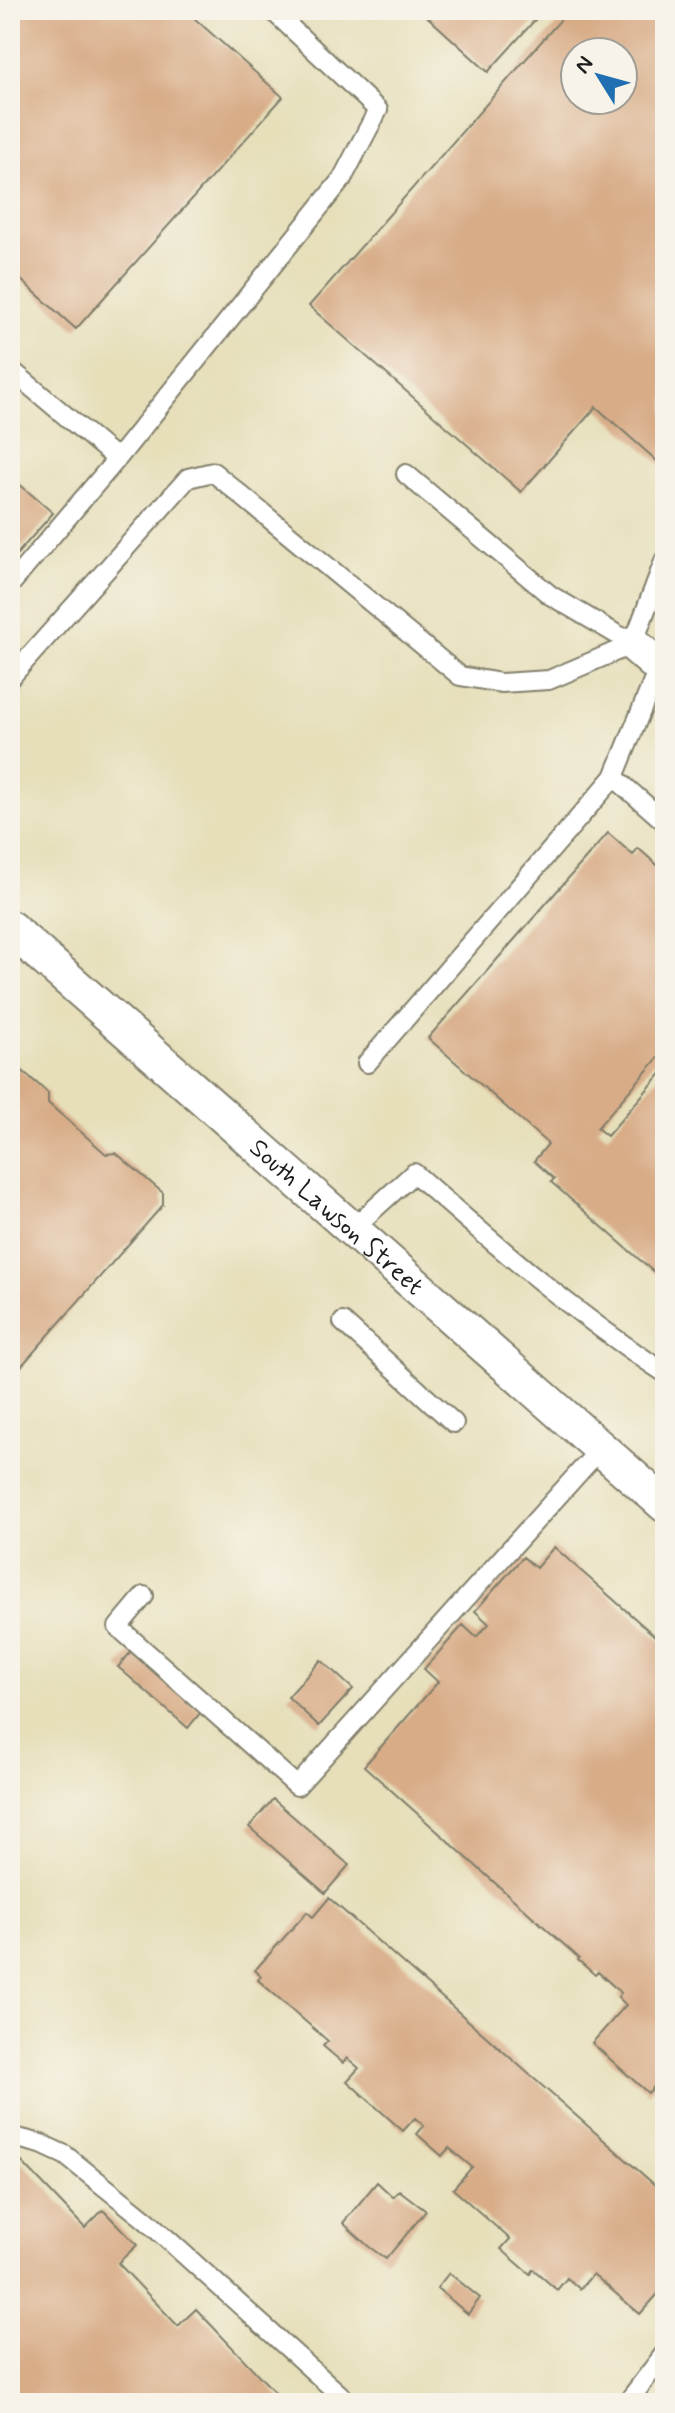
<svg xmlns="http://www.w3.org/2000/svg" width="675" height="2413" font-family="Mynerve,sans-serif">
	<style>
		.building { fill: #d8ac87; fill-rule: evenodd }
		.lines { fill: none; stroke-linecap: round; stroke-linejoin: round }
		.lane-casing { stroke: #817e6b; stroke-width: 22 }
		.street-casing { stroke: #817e6b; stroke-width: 38 }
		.lane { stroke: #fff; stroke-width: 18 }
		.street { stroke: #fff; stroke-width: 34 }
		.labels { text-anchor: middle; stroke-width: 6; stroke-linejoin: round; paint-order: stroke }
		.street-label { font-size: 26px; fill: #1c1c1c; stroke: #f7f3e8 }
	</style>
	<rect width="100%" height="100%" fill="#f7f3e8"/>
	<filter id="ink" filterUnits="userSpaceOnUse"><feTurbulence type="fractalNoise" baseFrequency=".0125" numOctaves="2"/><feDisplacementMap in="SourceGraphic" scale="16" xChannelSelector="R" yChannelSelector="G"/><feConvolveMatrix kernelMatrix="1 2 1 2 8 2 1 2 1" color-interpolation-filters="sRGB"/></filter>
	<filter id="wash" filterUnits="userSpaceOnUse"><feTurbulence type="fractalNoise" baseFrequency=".006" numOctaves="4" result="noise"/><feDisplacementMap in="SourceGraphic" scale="32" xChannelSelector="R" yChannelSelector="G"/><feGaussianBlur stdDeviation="1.8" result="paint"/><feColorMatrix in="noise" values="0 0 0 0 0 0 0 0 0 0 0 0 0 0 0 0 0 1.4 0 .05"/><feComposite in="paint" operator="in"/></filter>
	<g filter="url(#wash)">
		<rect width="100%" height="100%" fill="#e6dfba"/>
		<g id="blocks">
			<path class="building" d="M10,10H185L283,97L76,329L10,270Z
				M420,10H544L488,72Z
				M569,10H665V468L596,407L521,492L309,306ZM575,52H623V100H575Z
				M10,476L53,513L10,562Z
				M608,833L633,855L638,848L664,871L658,876L665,883V1050L597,1128L607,1136L665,1069V1282L551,1182L554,1179L534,1161L548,1144L428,1038Z
				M10,1060L48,1093V1103L106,1154L116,1153L163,1193V1205L10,1379Z
				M554,1547L665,1645V2075L648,2093L592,2043L626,2005L618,1997L621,1993L598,1972L595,1975L578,1960L579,1958L364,1766L438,1682L424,1669L463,1625L476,1637L489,1624L475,1611L523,1557L536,1568Z
				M131,1652L201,1712L188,1728L118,1667Z
				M321,1660L353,1689L319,1726L288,1697Z
				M273,1799L349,1865L325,1893L249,1827Z
				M329,1898L665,2194V2286L640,2314L593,2274L580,2289L567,2278L557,2290L533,2269L530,2274L501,2249L510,2239L453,2189L472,2167L449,2148L442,2156L417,2134L424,2126L415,2118L403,2131L347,2081L359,2068L347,2058L343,2063L323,2046L328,2041L258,1980L261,1976L255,1970L307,1912L313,1917Z
				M10,2155L17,2157L85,2228L103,2210L137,2245L118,2263L178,2326L196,2309L285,2403H10Z
				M377,2182L393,2197L399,2190L426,2211L386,2259L368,2246L343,2223Z
				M449,2273L480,2298L468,2314L437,2288Z"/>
		</g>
	</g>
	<g filter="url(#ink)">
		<use href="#blocks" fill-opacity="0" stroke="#817e6b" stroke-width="2"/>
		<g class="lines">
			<defs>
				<path id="lane" d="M10,369L117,459
					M406,474L550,595L633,644
					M10,585L117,459L342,179L378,110L272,10
					M659,667L614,777L665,822
					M10,678L188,478L213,472L460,676L501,683L549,680L633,644L665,559
					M367,1063L614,777
					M352,1229L414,1173C494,1244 575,1314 665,1373
					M343,1322L454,1423
					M144,1596L118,1627L297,1786L601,1448
					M10,2136L41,2144L65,2155L146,2220L349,2403
					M627,2403L665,2353"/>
				<g id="street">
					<path d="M633,644L665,672"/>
					<path id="s1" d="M10,928L665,1505"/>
				</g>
			</defs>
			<use href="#lane" class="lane-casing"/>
			<use href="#street" class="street-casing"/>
			<use href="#lane" class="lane"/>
			<use href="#street" class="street"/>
		</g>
	</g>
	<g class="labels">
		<g class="street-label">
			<text dy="9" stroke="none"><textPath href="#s1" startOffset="436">South Lawson Street</textPath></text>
		</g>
	</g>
	<rect width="675" height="2413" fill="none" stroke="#f7f3e8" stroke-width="40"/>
	<g transform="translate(599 76) rotate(307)"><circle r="38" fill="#f7f3e8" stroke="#9f9d96" stroke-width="2"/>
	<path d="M0-6L14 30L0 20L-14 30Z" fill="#1f6fb2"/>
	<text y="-12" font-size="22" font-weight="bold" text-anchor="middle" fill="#1c1c1c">N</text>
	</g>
</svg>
